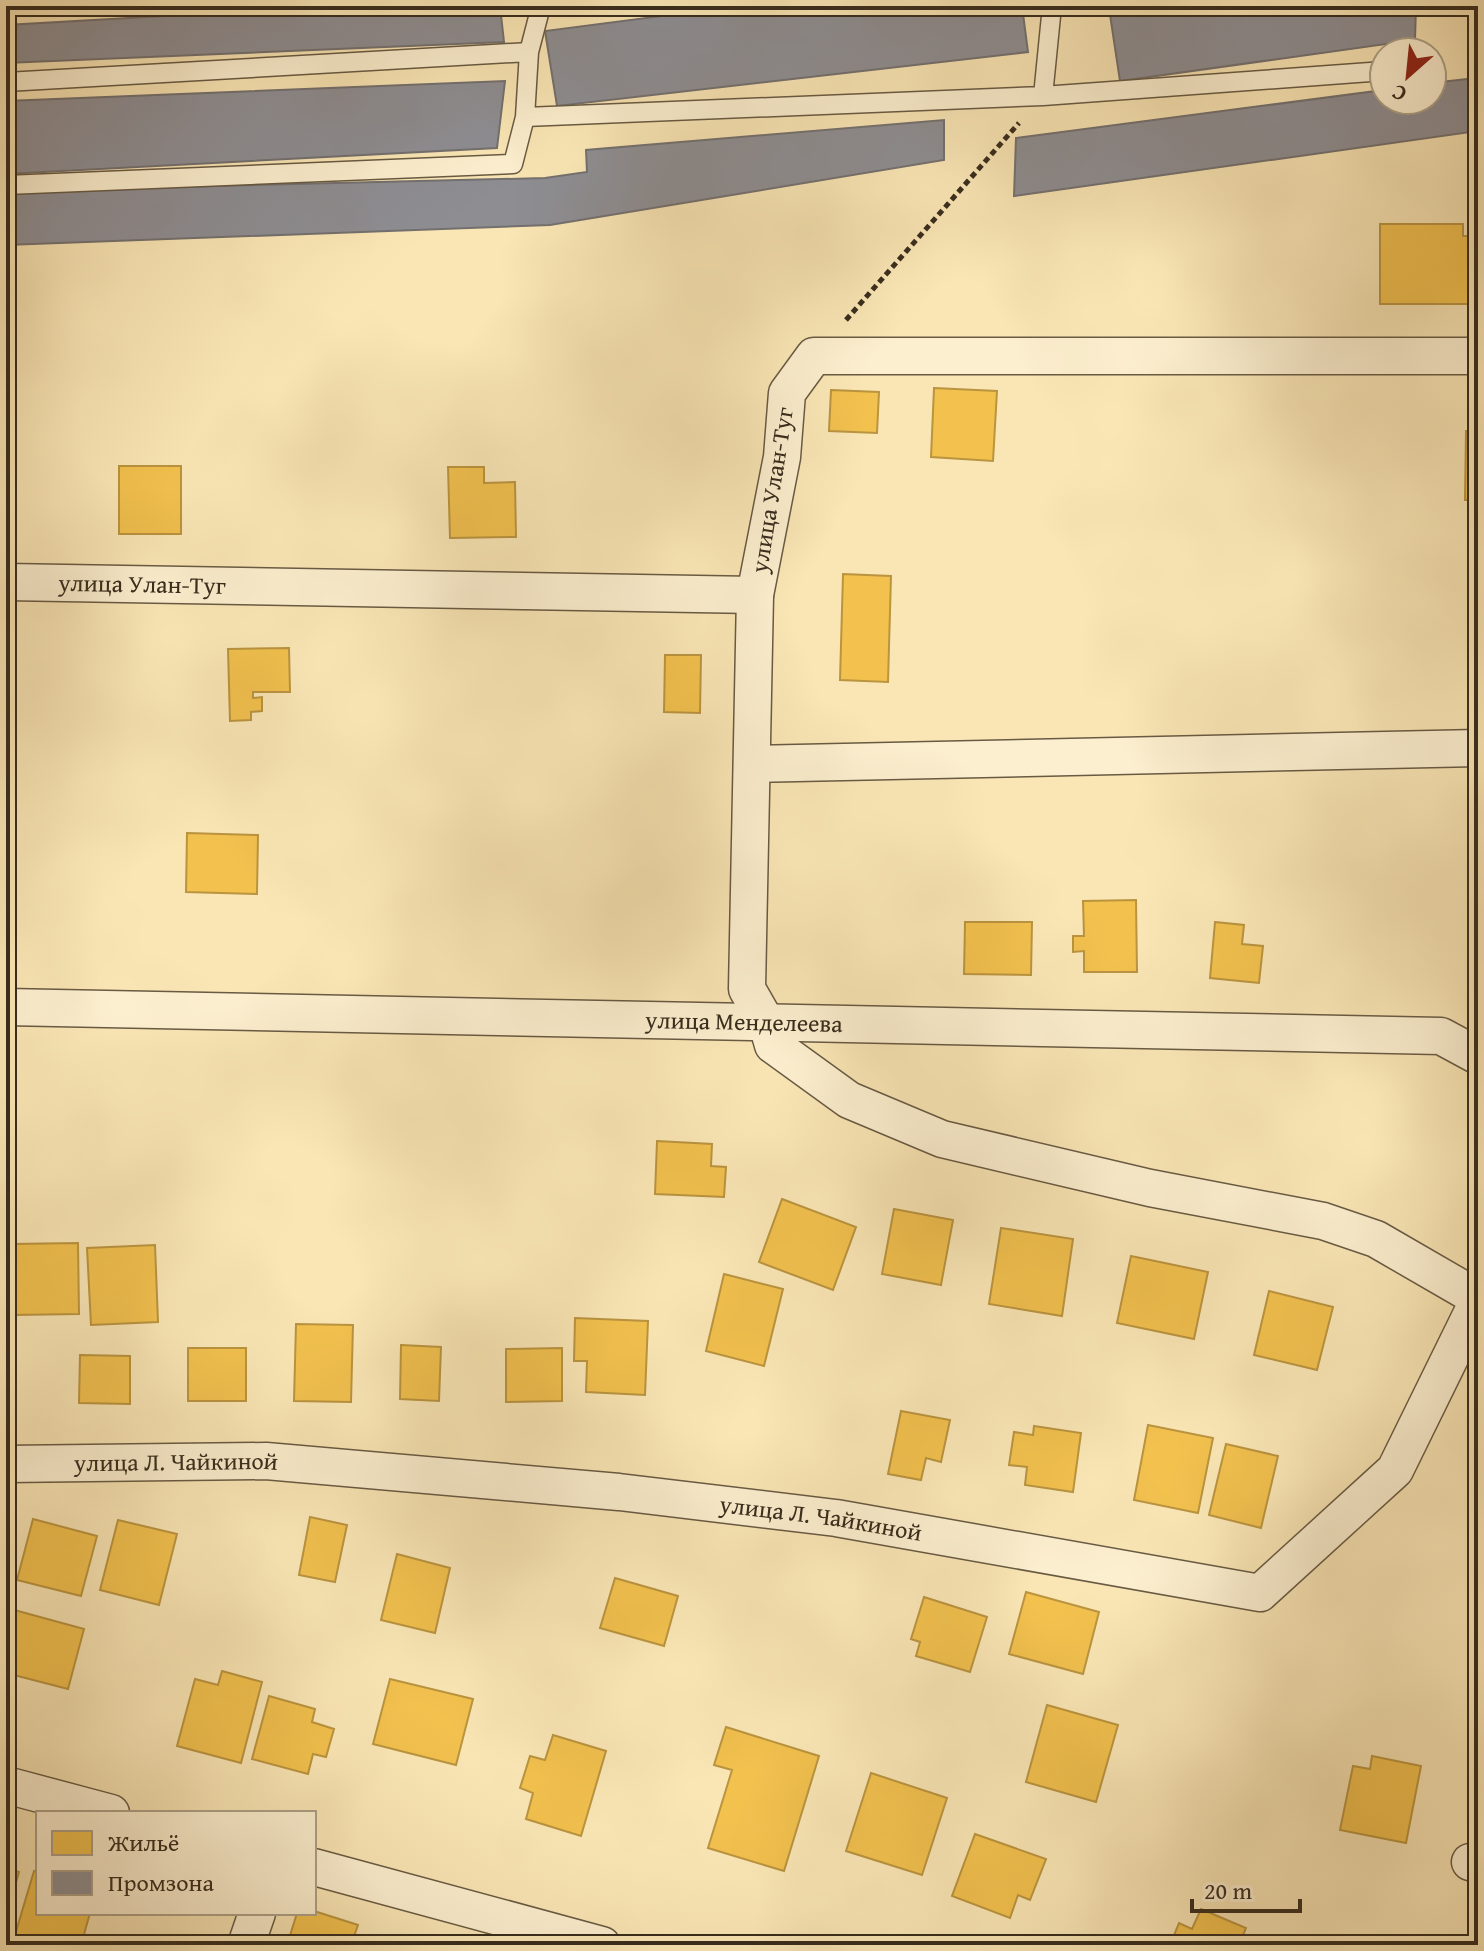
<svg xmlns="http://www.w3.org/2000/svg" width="1484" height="1951" font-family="'Gentium Book Plus',serif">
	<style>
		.homes { fill: #f2c14e; stroke: #ba943f; stroke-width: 2 }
		.industry { fill: #8d8d92; stroke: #73706f; stroke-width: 2 }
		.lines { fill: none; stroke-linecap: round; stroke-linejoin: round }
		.service-casing { stroke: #685a43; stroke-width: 21 }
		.minor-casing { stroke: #685a43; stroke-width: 39 }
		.path { stroke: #372c1d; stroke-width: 5; stroke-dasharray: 6 4; stroke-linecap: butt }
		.service { stroke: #fcefcf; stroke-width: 18 }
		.minor { stroke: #fcefcf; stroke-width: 36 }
		.labels { text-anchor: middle; stroke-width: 8; stroke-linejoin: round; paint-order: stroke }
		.street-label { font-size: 24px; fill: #372c1d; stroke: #fcefcf }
	</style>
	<rect width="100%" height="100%" fill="#fae6b5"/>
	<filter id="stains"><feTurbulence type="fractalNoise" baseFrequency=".0025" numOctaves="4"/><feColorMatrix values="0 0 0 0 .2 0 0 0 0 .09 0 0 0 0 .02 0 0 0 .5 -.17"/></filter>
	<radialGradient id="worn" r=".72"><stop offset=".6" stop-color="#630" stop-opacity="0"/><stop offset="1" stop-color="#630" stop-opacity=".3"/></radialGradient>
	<path class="homes" d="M1380,224H1463V236H1474V261H1478V282H1470V304H1380Z
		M934,388L997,391L993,461L931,457Z
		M831,390L879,392L877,433L829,431Z
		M1466,431H1478V500H1465Z
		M119,466H181V534H119Z
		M448,467H484V483L515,482L516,537L450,538Z
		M843,574L891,576L888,682L840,680Z
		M289,648L290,692H253V698L262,697V711L251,712V720L230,721L228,649Z
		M665,655H701L700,713L664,712Z
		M187,833L258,835L257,894L186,892Z
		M1136,900L1137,972H1084V951L1073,952V936H1084L1083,901Z
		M965,922H1032L1031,975L964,974Z
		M1215,922L1244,925L1242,944L1263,946L1259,983L1210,978Z
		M657,1141L712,1144L711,1166L726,1167L724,1197L655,1194Z
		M782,1199L856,1227L833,1290L759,1262Z
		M894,1209L953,1220L941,1285L882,1274Z
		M1001,1228L1073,1239L1062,1316L989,1304Z
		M78,1243L79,1314L13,1315L12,1244Z
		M155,1245L158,1322L91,1325L87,1248Z
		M1131,1256L1208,1272L1194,1339L1117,1323Z
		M724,1274L783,1289L764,1366L706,1351Z
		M1269,1291L1333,1307L1317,1370L1254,1355Z
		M575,1318L648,1321L645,1395L586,1392L587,1361H574Z
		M296,1324L353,1325L351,1402L294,1401Z
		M401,1345L441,1347L439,1401L400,1399Z
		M188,1348H246V1401H188Z
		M562,1348V1401L506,1402V1349Z
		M80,1355L130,1356V1404L79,1403Z
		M901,1411L950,1420L941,1462L926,1458L921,1480L888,1474Z
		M1148,1425L1213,1438L1198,1513L1134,1500Z
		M1034,1426L1081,1433L1073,1492L1025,1485L1027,1467L1009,1465L1014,1432L1033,1435Z
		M1226,1444L1278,1456L1261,1528L1209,1515Z
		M310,1517L347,1525L335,1582L299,1575Z
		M33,1519L97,1536L81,1596L17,1580Z
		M118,1520L177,1534L159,1605L100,1590Z
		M397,1554L450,1568L435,1633L381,1620Z
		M615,1578L678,1596L664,1646L600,1628Z
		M1026,1592L1099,1612L1083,1674L1009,1654Z
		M924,1597L987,1617L970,1672L916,1656L920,1642L911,1639Z
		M7,1608L84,1629L68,1689L6,1673Z
		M222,1671L262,1682L241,1763L177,1746L195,1679L218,1685Z
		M390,1679L473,1699L456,1765L373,1744Z
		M269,1696L315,1709L312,1722L334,1729L326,1757L313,1754L308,1774L252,1759Z
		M1047,1705L1118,1725L1096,1802L1026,1782Z
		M726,1727L819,1756L784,1871L708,1848L732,1770L714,1765Z
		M553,1735L606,1751L581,1836L526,1819L533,1793L520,1788L530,1756L545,1760Z
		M1372,1756L1421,1766L1406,1843L1340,1830L1353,1766L1370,1769Z
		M871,1773L947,1798L922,1875L846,1851Z
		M975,1834L1046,1859L1030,1900L1018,1895L1010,1918L952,1896Z
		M6,1868L19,1872L6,1918Z
		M34,1871L38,1872V1913H90L81,1945H12Z
		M1201,1909L1246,1928L1239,1945H1170L1179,1923L1192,1929Z
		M314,1911L358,1925L351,1945H287L297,1913H314Z"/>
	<path class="industry" d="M337,6H500L504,42L6,63V25Z
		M739,6H1022L1028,52L557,106L545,31Z
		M1127,6H1416L1415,40L1120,81L1109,8Z
		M1467,79L1478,84V131L1014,196L1016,138L1384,90V100H1432V83Z
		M505,81L497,148L6,174V101Z
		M944,120V160L550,225L6,245V191L545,178L587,172L586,150Z"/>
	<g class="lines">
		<defs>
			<path id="service" d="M6,82L529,52
				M1043,96L1052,6
				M525,117L529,52L541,6
				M6,185L513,164L525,117L1043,96L1384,71"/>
			<g id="minor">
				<path d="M1478,356H814L787,393L782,457L755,595L747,989L767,1024L773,1045L849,1100L942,1139L1150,1188L1323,1221L1376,1239L1478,1298"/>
				<path id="s1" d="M6,582L755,595"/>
				<path d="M753,764L1478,748"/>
				<path id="s2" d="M6,1007L1441,1036L1478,1056"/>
				<path id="s3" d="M6,1464L266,1461L619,1492L836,1518L1260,1593L1395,1470L1478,1301"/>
				<path d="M6,1785L111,1813"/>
				<path d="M1470,1862L1478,1864"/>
				<path d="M314,1867L602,1945"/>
				<path d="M246,1945L257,1913"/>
			</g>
		</defs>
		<use href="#service" class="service-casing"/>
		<use href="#minor" class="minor-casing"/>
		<path class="path" d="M846,320L1019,123"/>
		<use href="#service" class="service"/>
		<use href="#minor" class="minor"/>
	</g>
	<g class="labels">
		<g class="street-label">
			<text transform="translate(772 490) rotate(-81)" y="8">улица Улан-Туг</text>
			<text dy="8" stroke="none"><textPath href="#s1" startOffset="136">улица Улан-Туг</textPath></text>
			<text dy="8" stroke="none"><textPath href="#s2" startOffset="738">улица Менделеева</textPath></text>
			<text dy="8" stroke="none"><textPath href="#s3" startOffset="170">улица Л. Чайкиной</textPath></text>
			<text dy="8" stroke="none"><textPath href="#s3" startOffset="818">улица Л. Чайкиной</textPath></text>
		</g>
	</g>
	<rect width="1484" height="1951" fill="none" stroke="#fae6b5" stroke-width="32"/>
	<rect x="8" y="8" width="1468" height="1935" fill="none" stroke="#372c1d" stroke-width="4"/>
	<rect x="16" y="16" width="1452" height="1919" fill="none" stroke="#372c1d" stroke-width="2"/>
	<rect x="36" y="1811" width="280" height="104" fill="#fcefcf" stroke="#ada188" stroke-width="2"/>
	<rect x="52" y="1831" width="40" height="24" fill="#f2c14e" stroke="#ada188" stroke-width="2"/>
	<text x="108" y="1851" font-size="24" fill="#372c1d">Жильё</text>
	<rect x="52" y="1871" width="40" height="24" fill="#8d8d92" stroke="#ada188" stroke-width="2"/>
	<text x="108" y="1891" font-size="24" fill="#372c1d">Промзона</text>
	<g transform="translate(1408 76) rotate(207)"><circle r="38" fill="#fcefcf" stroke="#ada188" stroke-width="2"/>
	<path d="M0-6L14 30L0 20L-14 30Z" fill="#8f2418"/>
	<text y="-12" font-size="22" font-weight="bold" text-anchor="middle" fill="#372c1d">С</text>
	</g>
	<path d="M1192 1899v12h108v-12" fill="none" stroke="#372c1d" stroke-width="4"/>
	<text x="1204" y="1899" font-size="24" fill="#372c1d" stroke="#fcefcf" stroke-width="6" paint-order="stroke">20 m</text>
	<rect width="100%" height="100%" filter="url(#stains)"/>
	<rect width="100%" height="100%" fill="url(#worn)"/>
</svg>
